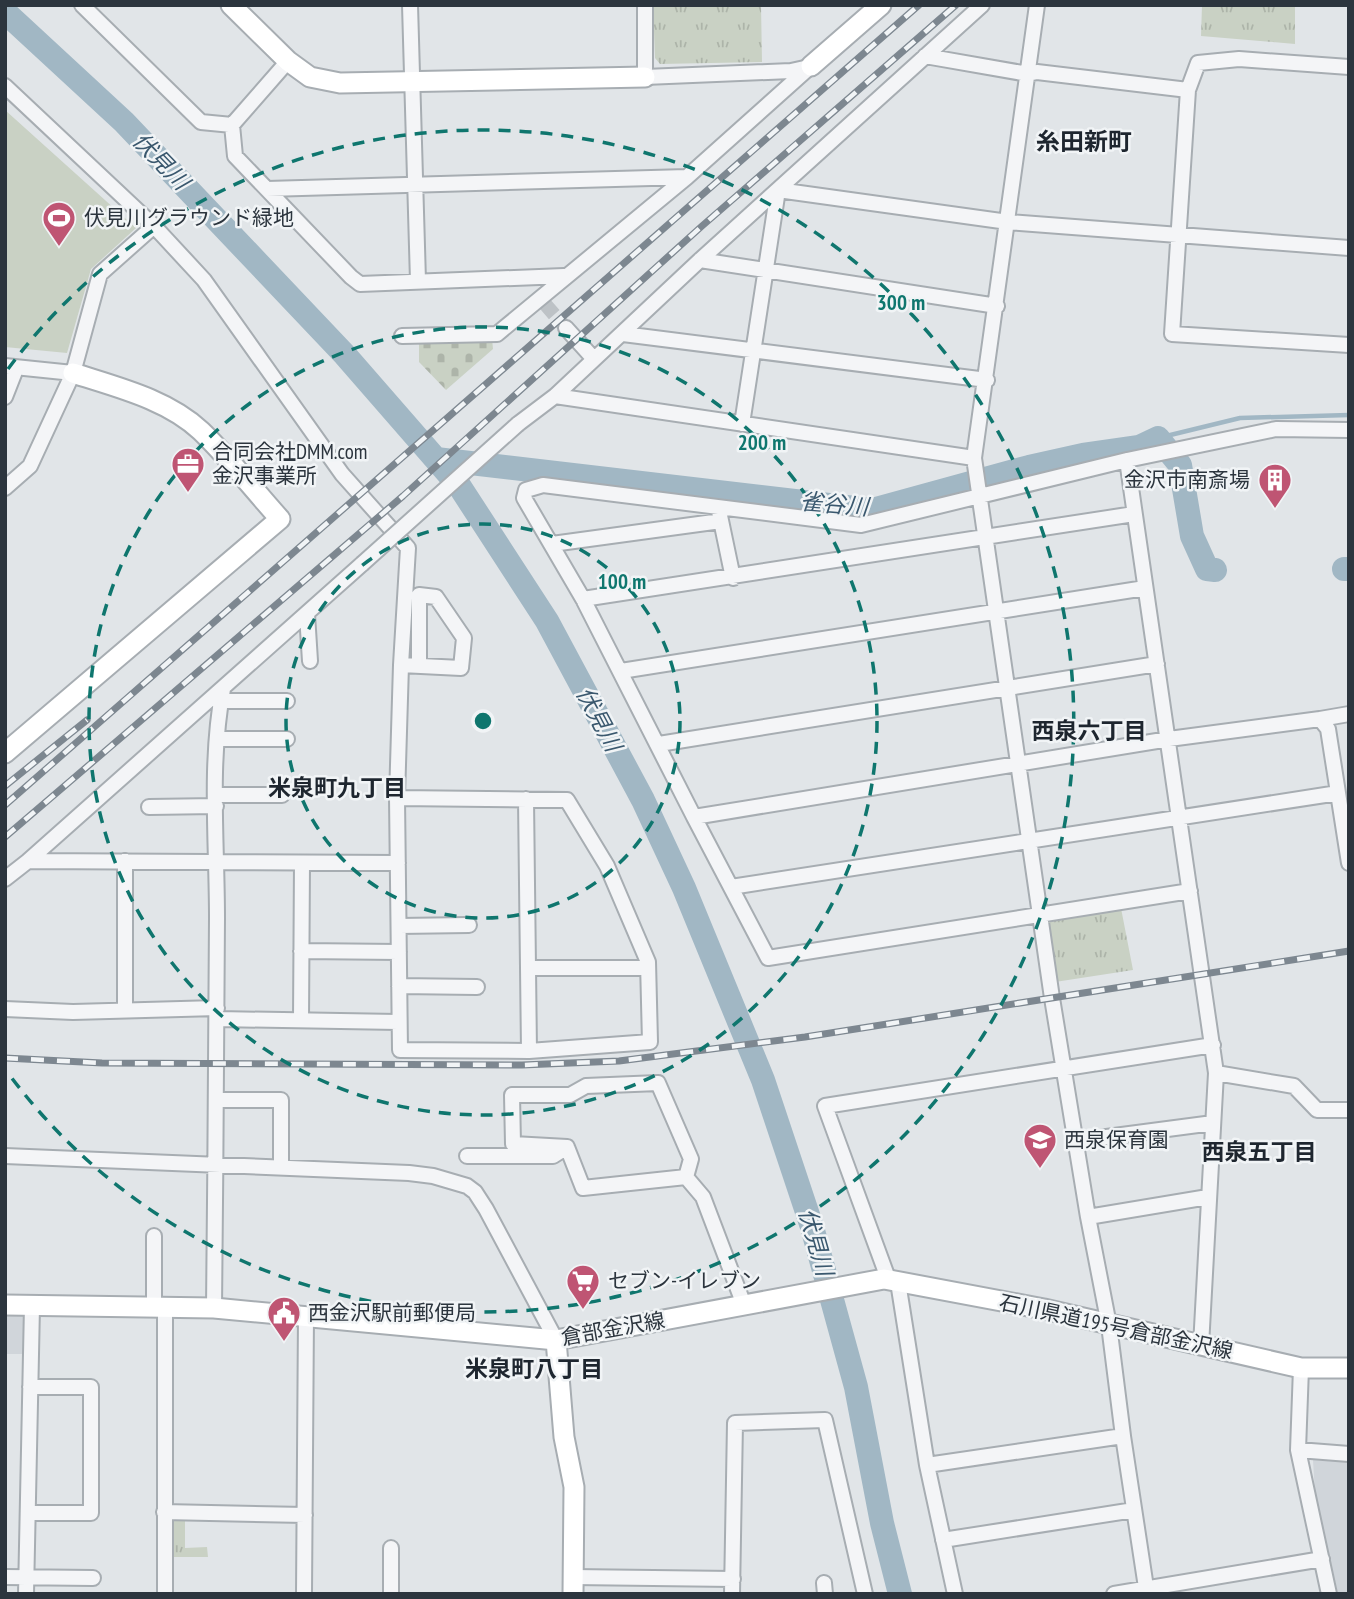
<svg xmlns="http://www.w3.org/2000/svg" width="1354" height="1599" font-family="'PT Sans Narrow','Noto Sans JP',sans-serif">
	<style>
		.built { fill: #d0d5da }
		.cemetery { fill: url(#cemetery-stones) }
		.park { fill: url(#park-tufts) }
		.pitch { fill: #c9d1c4 }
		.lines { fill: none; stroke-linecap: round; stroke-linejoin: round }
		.stream { stroke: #a1b7c4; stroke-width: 4.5 }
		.river { stroke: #a1b7c4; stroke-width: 24 }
		.street-tunnel { stroke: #bdc2c6; stroke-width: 14; stroke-dasharray: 14 7; stroke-linecap: butt }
		.street-casing { stroke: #a7adb2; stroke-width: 18 }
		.secondary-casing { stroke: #a7adb2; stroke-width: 23 }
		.street { stroke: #f4f5f7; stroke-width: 14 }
		.secondary { stroke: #fff; stroke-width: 19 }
		.rail-casing { stroke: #7d8790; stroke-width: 7 }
		.rail { stroke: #f1f4f6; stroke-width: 4.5; stroke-dasharray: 13; stroke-linecap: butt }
		.street-bridge-casing { stroke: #a7adb2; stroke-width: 18; stroke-linecap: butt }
		.street-bridge { stroke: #f4f5f7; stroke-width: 14 }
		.ring { fill: none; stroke: #0f766e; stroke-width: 3.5; stroke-dasharray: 12 9 }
		.labels { text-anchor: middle; stroke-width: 5; stroke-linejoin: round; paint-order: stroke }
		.poi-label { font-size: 21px; fill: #2c353e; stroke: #f1f4f6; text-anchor: start }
		.street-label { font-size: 21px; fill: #2c353e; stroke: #f1f4f6 }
		.water-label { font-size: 23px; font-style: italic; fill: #3a586e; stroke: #f1f4f6 }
		.neighbourhood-label { font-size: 23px; font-weight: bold; fill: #1e262f; stroke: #f1f4f6 }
		.quarter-label { font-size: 24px; font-weight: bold; fill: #1e262f; stroke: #f1f4f6 }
		.centre { fill: #0f766e; stroke: #f1f4f6; stroke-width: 3.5 }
		.ring-label { font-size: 21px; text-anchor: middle; font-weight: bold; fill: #0f766e; stroke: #f1f4f6; stroke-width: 5; stroke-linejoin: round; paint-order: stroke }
	</style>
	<defs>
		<pattern id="cemetery-stones" width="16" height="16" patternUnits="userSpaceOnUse" patternTransform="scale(1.75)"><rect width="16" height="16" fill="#c9d1c4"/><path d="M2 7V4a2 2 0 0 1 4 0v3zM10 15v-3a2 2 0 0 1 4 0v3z" fill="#adb4a9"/></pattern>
		<pattern id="park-tufts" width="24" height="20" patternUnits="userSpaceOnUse" patternTransform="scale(1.75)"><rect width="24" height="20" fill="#c9d1c4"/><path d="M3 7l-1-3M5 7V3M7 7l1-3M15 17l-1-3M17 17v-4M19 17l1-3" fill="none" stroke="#adb4a9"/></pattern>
	</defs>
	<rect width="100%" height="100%" fill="#e1e5e8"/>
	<path class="built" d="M26,1315L25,1354H5V1316Z
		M1313,1460L1349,1462V1594H1338L1315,1494Z"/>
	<path class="cemetery" d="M492,339L493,349L446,390L419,362V341Z"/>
	<path class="park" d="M653,5H761L762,62L660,64L655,58Z
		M1202,5H1295V44L1201,36Z
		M1120,903L1133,970L1055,982L1043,916Z
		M175,1516H185V1548L207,1547L208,1557H171L170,1521Z"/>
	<path class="pitch" d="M5,110L136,228L91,269L67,353L5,347Z"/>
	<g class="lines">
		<path class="stream" d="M1158,438L1240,418L1349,415"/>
		<path class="river" d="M5,12L124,122L345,355L460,487L547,621L643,800L684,888L763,1080L812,1227L856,1387L882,1523L900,1594
			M436,459L872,510L1029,467L1083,455L1139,447L1158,438L1180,465L1192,536L1207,569L1215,570
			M1344,569H1349"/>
		<path class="street-tunnel" d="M545,304L566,328"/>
		<defs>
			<path id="street" d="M82,5L201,122L232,125
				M410,5L418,281
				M645,5V77L791,71L809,67
				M1037,5L974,458L1052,998L1088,1217
				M925,56L1028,74L1037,72L1188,90L1198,63L1239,59L1349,67
				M288,61L232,125L235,156L351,277L360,284L564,276
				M5,86L154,226L204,280L342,474L408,548L401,665L397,798L400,1050L529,1051L650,1042L648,962L607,866L567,800L397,798
				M1188,90L1172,334L1349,345
				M267,189L687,177
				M700,260L997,306
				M566,328L593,358
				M623,334L987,380
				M402,336L497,334L687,177L811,66
				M5,366L73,373
				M555,396L974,458
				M5,397L16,369
				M518,424L555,396L700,260L982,5
				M742,424L778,190L1008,222L1349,248
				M1127,460L1216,1073L1201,1346
				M5,488L30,466L73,373L100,274L154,226
				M719,511L733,578
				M552,544L721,521
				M583,599L1134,514
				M307,614L310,661
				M401,665L461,668L464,638L436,597L419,595V666
				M621,671L1145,588
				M221,701H287
				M1349,714L1320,719L1328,729L1349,863
				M1320,719L1169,739L694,817L583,599L524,498L526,490L543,485L861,525L1127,460L1276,429L1349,430
				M217,739H287
				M659,744L1157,664
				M215,795H282
				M526,799L528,968H648
				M149,807L216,806
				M694,817L768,958L1190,891
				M28,861L362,564
				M125,861V1010
				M5,879L28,861L398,863
				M731,887L1338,793
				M399,926L469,925
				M301,951L399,952
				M528,968L529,1051
				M399,986L477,987
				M5,1009L73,1012L217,1008
				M218,1019L398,1022
				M301,1020L302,863
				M1216,1073L1294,1086L1317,1110H1349
				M216,1100H281V1168
				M1076,1141L1213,1123
				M5,1156L409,1173L433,1176L467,1186L475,1192L486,1209L556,1340
				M467,1156H553L567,1147
				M686,1177L583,1188L567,1147L513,1144L512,1095H570L586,1086L658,1083L691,1159L686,1177L703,1197L744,1305
				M154,1236V1307
				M889,1281L825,1106L1213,1045
				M898,1282L927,1465L1123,1436L1109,1325L1088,1217L1208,1197
				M214,1308C215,1178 217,1048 217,918C217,842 209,764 223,689
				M1301,1368L1298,1450L1329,1594
				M1123,1436L1147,1594
				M1298,1450L1349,1454
				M927,1465L955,1594
				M164,1512L305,1515
				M28,1513H91V1387H30
				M943,1540L1134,1510
				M5,1577L93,1578
				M573,1577L733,1579
				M824,1583L825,1594
				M26,1594L32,1306
				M165,1594V1307
				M304,1594L306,1315
				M391,1594V1548
				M732,1594L735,1423L825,1420L865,1594
				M1114,1594L1322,1559"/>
			<path id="secondary" d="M231,5L288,61L310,77L340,83L645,77
				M811,66L881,5
				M5,753L280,519C254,490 229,458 201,431C167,399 116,387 73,373
				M5,1305L214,1308L556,1340L884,1279L1044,1309L1301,1368H1349
				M556,1340L564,1437L574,1487L573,1594"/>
		</defs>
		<use href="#street" class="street-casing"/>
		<use href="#secondary" class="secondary-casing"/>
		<use href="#street" class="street"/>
		<use href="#secondary" class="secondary"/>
		<defs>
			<path id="rail" d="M5,786L87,720
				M5,805L919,5
				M5,837L403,496L702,226L956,5
				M5,1058L102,1063L522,1065L619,1061L805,1037L1349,951"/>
		</defs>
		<use href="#rail" class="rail-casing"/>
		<use href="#rail" class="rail"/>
		<defs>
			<path id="street-bridge" d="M362,564L518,424"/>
		</defs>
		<use href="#street-bridge" class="street-bridge-casing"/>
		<use href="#street-bridge" class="street-bridge"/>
	</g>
	<g class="ring">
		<circle cx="483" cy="721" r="197"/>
		<circle cx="483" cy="721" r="394"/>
		<path d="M8 369A591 591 0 1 1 8 1073"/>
	</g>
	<defs>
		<symbol id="stadium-pin" viewBox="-11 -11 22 30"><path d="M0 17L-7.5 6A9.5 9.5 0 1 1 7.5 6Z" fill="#bf5573" stroke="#f1f4f6"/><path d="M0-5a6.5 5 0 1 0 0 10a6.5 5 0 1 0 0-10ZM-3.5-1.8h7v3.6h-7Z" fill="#fff"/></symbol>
		<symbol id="office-pin" viewBox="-11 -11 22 30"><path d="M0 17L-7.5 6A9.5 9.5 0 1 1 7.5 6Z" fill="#bf5573" stroke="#f1f4f6"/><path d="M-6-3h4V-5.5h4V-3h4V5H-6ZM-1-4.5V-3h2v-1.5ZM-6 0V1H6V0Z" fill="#fff"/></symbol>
		<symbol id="building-pin" viewBox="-11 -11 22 30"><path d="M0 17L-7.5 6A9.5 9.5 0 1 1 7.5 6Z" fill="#bf5573" stroke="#f1f4f6"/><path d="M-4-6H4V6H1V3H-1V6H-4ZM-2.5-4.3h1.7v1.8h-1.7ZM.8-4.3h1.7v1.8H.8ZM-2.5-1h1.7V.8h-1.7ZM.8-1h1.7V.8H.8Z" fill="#fff"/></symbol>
		<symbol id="school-pin" viewBox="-11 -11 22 30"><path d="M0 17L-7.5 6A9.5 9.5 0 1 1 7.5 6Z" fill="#bf5573" stroke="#f1f4f6"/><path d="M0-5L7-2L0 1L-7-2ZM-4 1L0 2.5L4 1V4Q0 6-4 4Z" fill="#fff"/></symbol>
		<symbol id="supermarket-pin" viewBox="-11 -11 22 30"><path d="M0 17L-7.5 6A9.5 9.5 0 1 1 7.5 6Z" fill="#bf5573" stroke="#f1f4f6"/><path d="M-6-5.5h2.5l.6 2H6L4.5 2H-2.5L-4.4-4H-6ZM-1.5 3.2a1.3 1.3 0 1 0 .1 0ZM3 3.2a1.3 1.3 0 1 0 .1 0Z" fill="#fff"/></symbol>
		<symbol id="civic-pin" viewBox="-11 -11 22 30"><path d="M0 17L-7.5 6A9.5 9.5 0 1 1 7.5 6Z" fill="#bf5573" stroke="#f1f4f6"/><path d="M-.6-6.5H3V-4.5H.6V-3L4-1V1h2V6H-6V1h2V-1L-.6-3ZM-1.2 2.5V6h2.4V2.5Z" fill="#fff"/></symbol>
	</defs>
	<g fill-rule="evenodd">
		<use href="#stadium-pin" x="40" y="199" width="38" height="52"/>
		<use href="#office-pin" x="169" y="445" width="38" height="52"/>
		<use href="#building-pin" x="1256" y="461" width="38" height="52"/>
		<use href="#school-pin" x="1021" y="1121" width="38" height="52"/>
		<use href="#supermarket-pin" x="564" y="1262" width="38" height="52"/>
		<use href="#civic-pin" x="265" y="1294" width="38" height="52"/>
	</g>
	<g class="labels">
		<g class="poi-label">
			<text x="84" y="225">伏見川グラウンド緑地</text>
			<text x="212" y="459">合同会社DMM.com<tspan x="212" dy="24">金沢事業所</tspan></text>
			<text x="1250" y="487" text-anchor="end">金沢市南斎場</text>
			<text x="1064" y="1147">西泉保育園</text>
			<text x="608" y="1288">セブン-イレブン</text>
			<text x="308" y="1320">西金沢駅前郵便局</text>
		</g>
		<g class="street-label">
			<text transform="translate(1116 1327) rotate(12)" y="7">石川県道195号倉部金沢線</text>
			<text transform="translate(613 1329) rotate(-10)" y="7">倉部金沢線</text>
		</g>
		<g class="water-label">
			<text transform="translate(161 161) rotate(46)" y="8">伏見川</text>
			<text transform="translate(834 504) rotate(5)" y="8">雀谷川</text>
			<text transform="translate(599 719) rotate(62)" y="8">伏見川</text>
			<text transform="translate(816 1242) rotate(74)" y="8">伏見川</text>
		</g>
		<g class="neighbourhood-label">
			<text x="1089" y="739">西泉六丁目</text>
			<text x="337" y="796">米泉町九丁目</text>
			<text x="1259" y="1160">西泉五丁目</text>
			<text x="534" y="1377">米泉町八丁目</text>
		</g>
		<g class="quarter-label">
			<text x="1084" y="150">糸田新町</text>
		</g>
	</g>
	<circle cx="483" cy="721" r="10" class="centre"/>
	<g class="ring-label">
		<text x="901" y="310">300 m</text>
		<text x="762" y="450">200 m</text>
		<text x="622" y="589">100 m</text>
	</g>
	<rect width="1354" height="1599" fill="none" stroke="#2c353e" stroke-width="14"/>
</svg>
